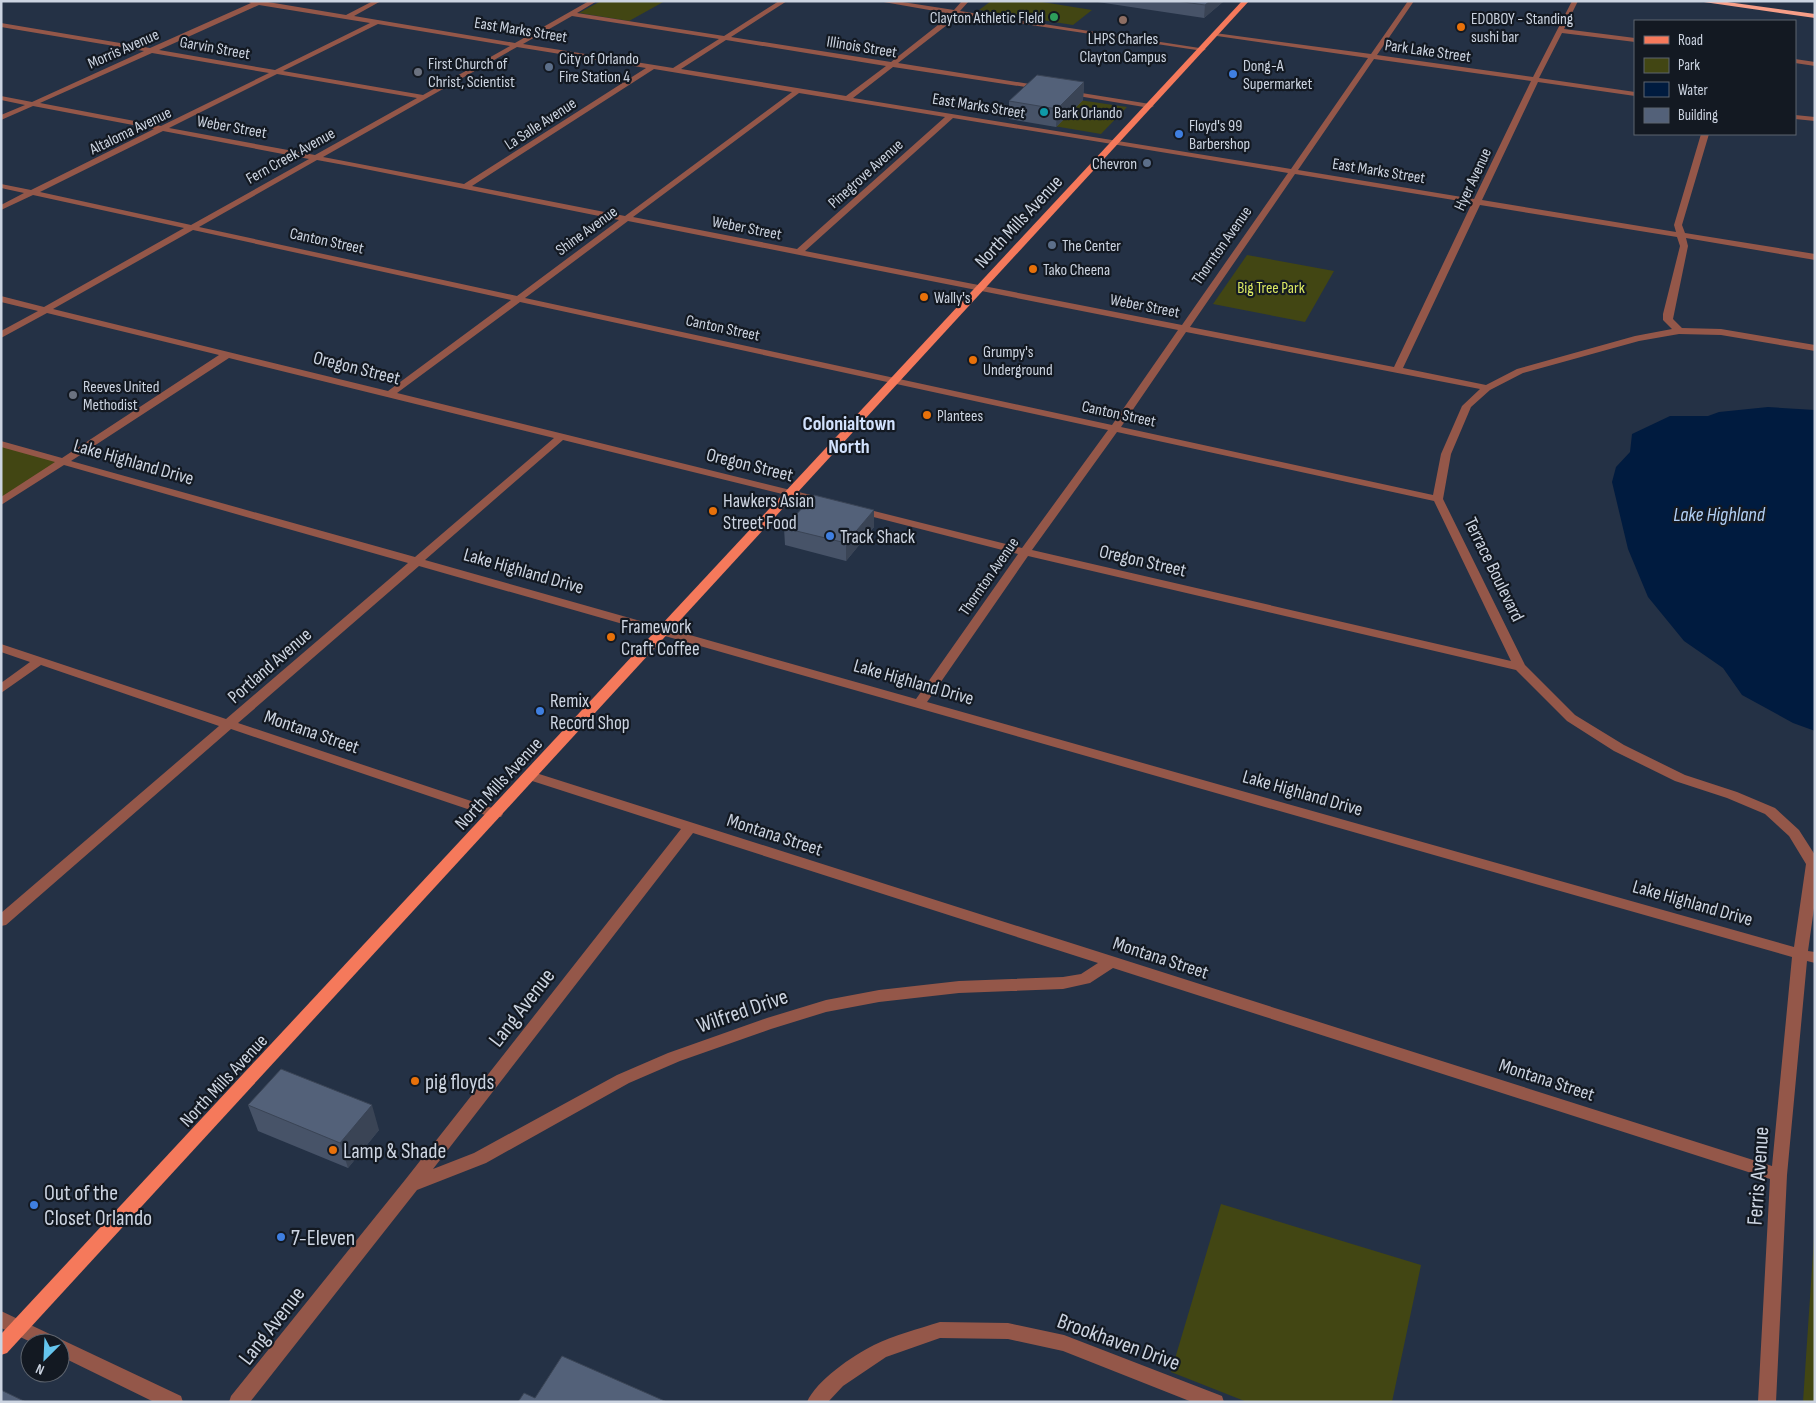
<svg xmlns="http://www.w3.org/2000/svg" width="1816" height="1403" font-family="'Sofia Sans Condensed',sans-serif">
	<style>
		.green { fill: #424613 }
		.water { fill: #001b3f }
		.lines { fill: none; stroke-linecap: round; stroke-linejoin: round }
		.minor { fill: #945749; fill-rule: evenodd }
		.major { fill: #f5795b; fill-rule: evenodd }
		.highway { fill: #f79e88; fill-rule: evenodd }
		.wall { fill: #475368 }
		.shaded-wall { fill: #3a4455 }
		.building { fill: #536179; stroke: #3a4455 }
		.leisure-dot { fill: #2e9e5b; stroke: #131922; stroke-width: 2 }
		.education-dot { fill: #8d6e63; stroke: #131922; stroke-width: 2 }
		.food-dot { fill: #e8710a; stroke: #131922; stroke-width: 2 }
		.service-dot { fill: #5c6f8a; stroke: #131922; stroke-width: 2 }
		.worship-dot { fill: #6b7280; stroke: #131922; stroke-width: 2 }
		.shop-dot { fill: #3f7fe0; stroke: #131922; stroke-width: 2 }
		.culture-dot { fill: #0f9aa8; stroke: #131922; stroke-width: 2 }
		.labels { text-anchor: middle; stroke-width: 4.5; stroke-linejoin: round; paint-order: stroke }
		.far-poi-label { font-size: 16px; fill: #ccd4e1; stroke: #131922; text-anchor: start }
		.far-street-label { font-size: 16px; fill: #ccd4e1; stroke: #131922 }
		.far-park-label { font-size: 16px; fill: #dae762; stroke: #131922 }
		.street-label { font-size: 19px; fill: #ccd4e1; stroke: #131922 }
		.poi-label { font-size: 19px; fill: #ccd4e1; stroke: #131922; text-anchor: start }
		.neighbourhood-label { font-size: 20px; font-weight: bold; fill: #d2e2fd; stroke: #131922 }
		.water-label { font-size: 20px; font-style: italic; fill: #b2d0f6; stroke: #131922 }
		.near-street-label { font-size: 22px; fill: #ccd4e1; stroke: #131922 }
		.near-poi-label { font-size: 22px; fill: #ccd4e1; stroke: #131922; text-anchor: start }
	</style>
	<rect width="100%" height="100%" fill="#243145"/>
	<path class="green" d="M601,1H665L629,21L579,13Z
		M991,1H1036L1092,10L1073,25L979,10Z
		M1059,97L1127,107L1101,134L1036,123Z
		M1247,255L1334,271L1305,322L1213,304Z
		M1,444L64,461L1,502Z
		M1221,1204L1421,1265L1392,1402H1247L1171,1372Z
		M1815,1223V1402H1803Z"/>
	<path class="water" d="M1768,407L1815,410V731L1793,723L1742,695L1723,668L1684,641L1648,597L1628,549L1612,482L1616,467L1630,452L1632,434L1670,416H1708L1719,412Z"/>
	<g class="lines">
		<path class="minor" d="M246,1H262L346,15L373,1H381L354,16L515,43L589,1H597L577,13L724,36L779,1H787L731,37L891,62L952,14L878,1H896L954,10L962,1H969L960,11L1206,49L1203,51L958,14L956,18L898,63L1042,86L1046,88L1045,90L893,67L853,98L1291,169L1368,58L1217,36L1215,35V33L1371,54L1408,1H1414L1377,55L1533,77L1572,1H1578L1564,29L1635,38V42L1562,33L1539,78L1635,92V96L1538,82L1482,200L1676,232L1674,225L1701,134H1709L1682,225L1685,233L1815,254V260L1686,238L1688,246L1673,319L1682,328L1721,329L1815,345V351L1721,335L1679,334L1639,341L1523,373L1490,390L1471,407L1451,454L1443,499L1525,665L1575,715L1624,745L1685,775L1737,792L1775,808L1799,830L1815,855V901L1808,951L1815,952V963L1807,961L1787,1175L1776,1402H1758L1770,1179L1113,968L1090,983L1063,989L959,993L879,1002L826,1012L771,1029L680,1061L629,1083L486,1163L417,1190L250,1402H229L231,1396L405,1180L681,829L526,779L524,776L526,773H536L1772,1166L1792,957L419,566L238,723L501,811L503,814L501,817H491L231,729L6,925L1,926V913L219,726L41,665L1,693V683L30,662L1,652V644L226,719L408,563L64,465L1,505V497L55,462L1,447V441L62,458L219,355L47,313L1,338V331L38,311L1,302V296L44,307L184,228L33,195L1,210V205L24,193L1,188V184L31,190L154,129L33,106L1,120V115L25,105L1,100V96L32,102L144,51L1,27V23L150,48L251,3ZM259,5L370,23L275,70L159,50ZM572,16L719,39L673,68L523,44ZM378,24L510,46L423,95L283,71ZM726,40L886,66L846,96L681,69ZM517,47L646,68L464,184L323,157ZM152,53L269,73L161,126L40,103ZM1374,59L1531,81L1474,199L1298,170ZM654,69L792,92L625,216L472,186ZM277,74L417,98L315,155L169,128ZM799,93L945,117L797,249L633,217ZM953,118L1288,173L1182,325L805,251ZM163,131L309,159L191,225L40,192ZM317,160L355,167L619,220L517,296L199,227ZM1295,174L1472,203L1394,367L1190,327ZM1480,205L1677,237L1680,246L1663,314V320L1672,329L1635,336L1517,369L1486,385L1403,368ZM628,221L1178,330L1112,425L525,298ZM193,230L511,300L388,391L53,309ZM520,302L1108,430L1022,548L858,507L854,508L853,510L854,512L1018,554L916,699L425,560L563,440L827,505L832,502L831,500L397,393ZM1186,332L1480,389L1462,406L1441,454L1433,495L1121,427ZM229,358L554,438L415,557L71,461ZM1117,432L1434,501L1511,661L1032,550ZM1028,556L1516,670L1567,721L1614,751L1675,781L1727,798L1765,814L1789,836L1806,864L1794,947L927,702ZM693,833L1098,963L1081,974L1063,977L959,981L879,990L826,1000L767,1018L668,1053L617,1075L474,1153L433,1169Z
			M1795,59L1815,62V66L1795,63Z
			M1063,90L1150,104L1154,106L1150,108L1066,94H1063Z
			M1795,115L1815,117V121L1795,119Z
			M1,1311L181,1396L183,1402H154L60,1356V1343H33L1,1328Z
			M940,1322L1008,1323L1064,1335L1222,1396L1224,1402H1192L1063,1351L1008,1339L940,1338L886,1357L843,1386L828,1402H807C817,1380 852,1356 874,1345C894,1335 918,1329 940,1322Z"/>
		<path class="major" d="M1242,1H1249L7,1353L1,1355V1334Z"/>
		<path class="highway" d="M1697,1H1720L1815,14V18Z"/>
	</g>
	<path class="wall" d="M1091,1H1224L1204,18Z
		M1084,82L1083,100L1056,127L1009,119V101Z
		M874,510V527L846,561L785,545L784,528Z
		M248,1105L379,1130L348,1168L258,1131Z"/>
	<path class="shaded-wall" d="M1210,1H1224L1204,18L1205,5Z
		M1084,82L1083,100L1056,127L1057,109Z
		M874,510V527L846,561V543Z
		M372,1105L379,1130L348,1168L340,1143Z"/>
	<path class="building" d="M1176,1H1210L1205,5Z
		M1037,75L1084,82L1057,109L1009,101Z
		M814,495L874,510L846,543L784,528Z
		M281,1069L372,1105L340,1143L248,1105Z
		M562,1356L667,1402H518L524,1393L535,1398Z
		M1,1390L26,1402H1Z"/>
	<circle class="leisure-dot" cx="1054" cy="17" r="5"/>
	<circle class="education-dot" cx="1123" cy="20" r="5"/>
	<g class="food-dot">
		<circle cx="1461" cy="27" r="5"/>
		<circle cx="1033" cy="269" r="5"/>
		<circle cx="924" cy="297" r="5"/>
		<circle cx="973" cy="360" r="5"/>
		<circle cx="927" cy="415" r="5"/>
		<circle cx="713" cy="511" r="5"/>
		<circle cx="611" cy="637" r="5"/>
		<circle cx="415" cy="1081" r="5"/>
		<circle cx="333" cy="1150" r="5"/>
	</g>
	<g class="service-dot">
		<circle cx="549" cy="67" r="5"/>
		<circle cx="1147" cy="163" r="5"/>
		<circle cx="1052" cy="245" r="5"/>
	</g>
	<g class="worship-dot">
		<circle cx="418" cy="72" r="5"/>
		<circle cx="73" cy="395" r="5"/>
	</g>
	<g class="shop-dot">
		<circle cx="1233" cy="74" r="5"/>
		<circle cx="1179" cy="134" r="5"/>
		<circle cx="830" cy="536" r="5"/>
		<circle cx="540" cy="711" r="5"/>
		<circle cx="34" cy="1205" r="5"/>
		<circle cx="281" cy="1237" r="5"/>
	</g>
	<circle class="culture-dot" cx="1044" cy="112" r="5"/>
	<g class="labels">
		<g class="far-poi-label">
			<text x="1044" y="23" text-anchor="end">Clayton Athletic FIeld</text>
			<text x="1471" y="24">EDOBOY - Standing<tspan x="1471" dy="18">sushi bar</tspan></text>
			<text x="1123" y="44" text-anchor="middle">LHPS Charles<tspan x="1123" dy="18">Clayton Campus</tspan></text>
			<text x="559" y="64">City of Orlando<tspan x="559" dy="18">Fire Station 4</tspan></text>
			<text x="428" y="69">First Church of<tspan x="428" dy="18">Christ, Scientist</tspan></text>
			<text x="1243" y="71">Dong-A<tspan x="1243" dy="18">Supermarket</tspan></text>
			<text x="1054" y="118">Bark Orlando</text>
			<text x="1189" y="131">Floyd's 99<tspan x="1189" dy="18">Barbershop</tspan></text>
			<text x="1137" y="169" text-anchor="end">Chevron</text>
			<text x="1062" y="251">The Center</text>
			<text x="1043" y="275">Tako Cheena</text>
			<text x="934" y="303">Wally's</text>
			<text x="983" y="357">Grumpy's<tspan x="983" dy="18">Underground</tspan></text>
			<text x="83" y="392">Reeves United<tspan x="83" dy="18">Methodist</tspan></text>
			<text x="937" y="421">Plantees</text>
		</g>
		<g class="far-street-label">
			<text transform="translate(521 29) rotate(9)" y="6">East Marks Street</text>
			<text transform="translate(862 46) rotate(9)" y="6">Illinois Street</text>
			<text transform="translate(215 47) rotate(10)" y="6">Garvin Street</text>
			<text transform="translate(123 48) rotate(-24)" y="6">Morris Avenue</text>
			<text transform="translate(1428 50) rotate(8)" y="6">Park Lake Street</text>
			<text transform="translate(979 105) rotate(9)" y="6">East Marks Street</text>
			<text transform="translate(540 123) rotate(-33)" y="6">La Salle Avenue</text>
			<text transform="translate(232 126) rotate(10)" y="6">Weber Street</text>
			<text transform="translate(130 130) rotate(-26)" y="6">Altaloma Avenue</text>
			<text transform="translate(290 155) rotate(-29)" y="6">Fern Creek Avenue</text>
			<text transform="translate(1379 170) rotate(9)" y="6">East Marks Street</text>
			<text transform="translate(865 173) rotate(-42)" y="6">Pinegrove Avenue</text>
			<text transform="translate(1472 179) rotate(-65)" y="6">Hyer Avenue</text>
			<text transform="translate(747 227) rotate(11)" y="6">Weber Street</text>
			<text transform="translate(586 230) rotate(-36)" y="6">Shine Avenue</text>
			<text transform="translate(327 240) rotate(12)" y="6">Canton Street</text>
			<text transform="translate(1221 245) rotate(-55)" y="6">Thornton Avenue</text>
			<text transform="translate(1145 305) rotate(11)" y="6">Weber Street</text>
			<text transform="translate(723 327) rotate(12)" y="6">Canton Street</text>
			<text transform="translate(1119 413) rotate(12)" y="6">Canton Street</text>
			<text transform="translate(988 576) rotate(-55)" y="6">Thornton Avenue</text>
		</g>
		<g class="far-park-label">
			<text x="1271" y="293">Big Tree Park</text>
		</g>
		<g class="street-label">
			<text transform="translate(1018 221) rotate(-47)" y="7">North Mills Avenue</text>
			<text transform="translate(357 367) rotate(14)" y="7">Oregon Street</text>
			<text transform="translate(134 461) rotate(16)" y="7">Lake Highland Drive</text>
			<text transform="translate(750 464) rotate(14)" y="7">Oregon Street</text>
			<text transform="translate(1143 560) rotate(13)" y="7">Oregon Street</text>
			<text transform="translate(1495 569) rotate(64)" y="7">Terrace Boulevard</text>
			<text transform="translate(524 570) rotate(16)" y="7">Lake Highland Drive</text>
			<text transform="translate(269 665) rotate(-41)" y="7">Portland Avenue</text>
			<text transform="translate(914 681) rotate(16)" y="7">Lake Highland Drive</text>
			<text transform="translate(312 731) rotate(19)" y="7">Montana Street</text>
			<text transform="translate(498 783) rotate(-47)" y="7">North Mills Avenue</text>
			<text transform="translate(1303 792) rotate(16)" y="7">Lake Highland Drive</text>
			<text transform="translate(775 834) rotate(18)" y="7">Montana Street</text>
			<text transform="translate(1693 902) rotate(16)" y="7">Lake Highland Drive</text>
			<text transform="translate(1161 957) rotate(18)" y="7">Montana Street</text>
			<text transform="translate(1547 1079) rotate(18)" y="7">Montana Street</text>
			<text transform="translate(223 1080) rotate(-47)" y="7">North Mills Avenue</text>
		</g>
		<g class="poi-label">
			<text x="723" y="507">Hawkers Asian<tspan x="723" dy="22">Street Food</tspan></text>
			<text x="840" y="543">Track Shack</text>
			<text x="621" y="633">Framework<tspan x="621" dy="22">Craft Coffee</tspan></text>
			<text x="550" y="707">Remix<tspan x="550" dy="22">Record Shop</tspan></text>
		</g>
		<g class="neighbourhood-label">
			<text x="849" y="430">Colonialtown<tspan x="849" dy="23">North</tspan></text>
		</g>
		<g class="water-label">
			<text x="1719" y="521">Lake Highland</text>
		</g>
		<g class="near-street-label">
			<text transform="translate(521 1007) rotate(-52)" y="8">Lang Avenue</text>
			<text transform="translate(742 1010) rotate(-19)" y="8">Wilfred Drive</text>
			<text transform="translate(1757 1176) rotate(-86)" y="8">Ferris Avenue</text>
			<text transform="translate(271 1325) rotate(-52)" y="8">Lang Avenue</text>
			<text transform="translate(1119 1341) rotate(20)" y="8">Brookhaven Drive</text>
		</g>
		<g class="near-poi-label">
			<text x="425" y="1089">pig floyds</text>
			<text x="343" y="1158">Lamp &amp; Shade</text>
			<text x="44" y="1200">Out of the<tspan x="44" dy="25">Closet Orlando</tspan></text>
			<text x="291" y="1245">7-Eleven</text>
		</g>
	</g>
	<rect width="1816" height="1403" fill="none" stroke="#ccd4e1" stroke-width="5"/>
	<rect x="1634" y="20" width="162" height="115" fill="#131922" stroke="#5d646e"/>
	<rect x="1644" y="36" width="25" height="8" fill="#f5795b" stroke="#5d646e"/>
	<text x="1678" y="45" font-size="15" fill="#ccd4e1">Road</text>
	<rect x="1644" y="58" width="25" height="15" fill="#424613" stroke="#5d646e"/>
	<text x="1678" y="70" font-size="15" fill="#ccd4e1">Park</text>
	<rect x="1644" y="82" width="25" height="15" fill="#001b3f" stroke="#5d646e"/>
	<text x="1678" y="95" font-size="15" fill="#ccd4e1">Water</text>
	<rect x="1644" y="108" width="25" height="15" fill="#536179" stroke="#5d646e"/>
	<text x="1678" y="120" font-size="15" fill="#ccd4e1">Building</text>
	<g transform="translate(45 1358) rotate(204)"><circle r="24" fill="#131922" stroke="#5d646e"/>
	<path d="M0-4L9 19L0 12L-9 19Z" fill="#65c5ee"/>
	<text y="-8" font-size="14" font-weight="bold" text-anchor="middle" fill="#ccd4e1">N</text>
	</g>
</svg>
